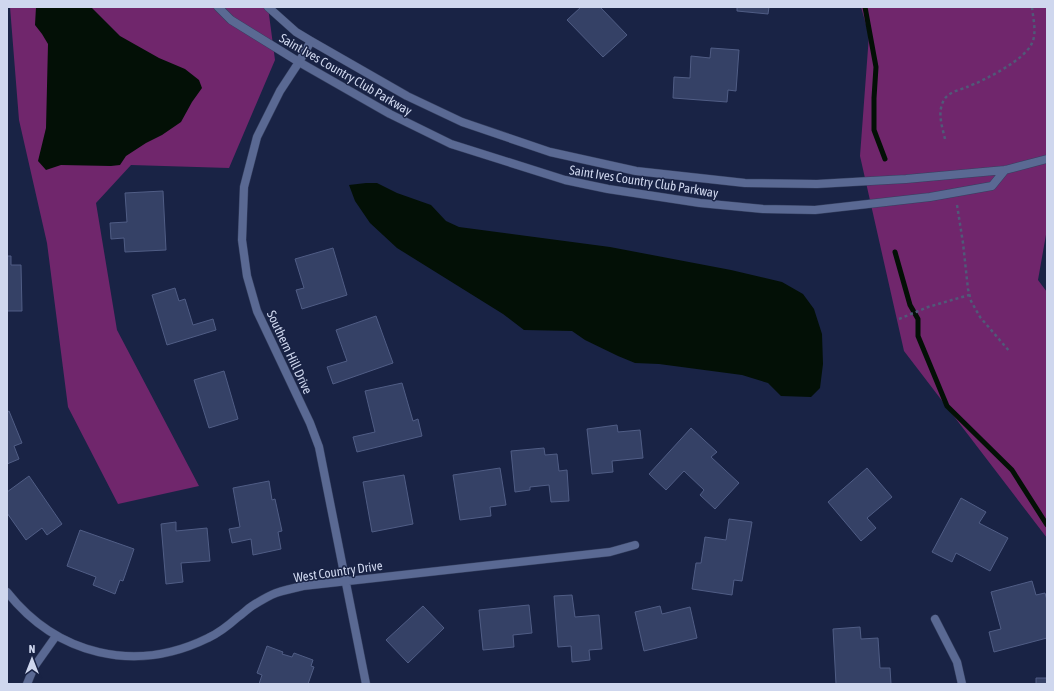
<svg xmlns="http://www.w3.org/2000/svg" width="1054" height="691" font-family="'Asap Condensed',sans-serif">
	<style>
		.green { fill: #70266c }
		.water { fill: #031006 }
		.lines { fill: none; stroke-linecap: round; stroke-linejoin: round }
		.stream { stroke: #031006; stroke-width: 5 }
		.building { fill: #354166; stroke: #505d85 }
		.street-casing { stroke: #364060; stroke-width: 9 }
		.path { stroke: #505978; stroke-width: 2.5; stroke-dasharray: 3 3; stroke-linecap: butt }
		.street { stroke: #5a6993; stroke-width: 8 }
		.labels { text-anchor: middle; stroke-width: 3; stroke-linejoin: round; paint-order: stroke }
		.street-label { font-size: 13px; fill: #cfd7ee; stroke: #192345 }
	</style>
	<rect width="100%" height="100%" fill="#192345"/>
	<path class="green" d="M10,7H268L275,60L229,168L131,165L96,203L117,330L199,486L118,504L68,407L47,243L19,120Z
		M861,7H1047V229L1038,280L1047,292V538L904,351L860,156L869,35Z"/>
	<path class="water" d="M36,7H91L120,36L159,58L185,69L199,80L202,88L192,102L181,122L162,135L146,143L126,156L120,165L111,166L61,165L46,170L38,161L46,128L48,44L42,34L35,25Z
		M366,183H377L397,193L431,205L446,221L459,227L610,247L731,270L782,282L803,294L814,309L822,334L823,364L820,388L811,397L781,396L768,383L742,375L659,364L635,363L618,356L585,340L572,331L524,330L503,314L397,248L370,223L355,201L349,185Z"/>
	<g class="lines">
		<path class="stream" d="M865,7L876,67L874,98V130L885,159
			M895,252L910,305L918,319V336L947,406L1012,470L1047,525"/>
	</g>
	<path class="building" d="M581,7H600L627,35L603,57L567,20Z
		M737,7H769L768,14L737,11Z
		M711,48L739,50L736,91L728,90L727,102L673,98L674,77L690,78L691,56L710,58Z
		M163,191L166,250L125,252L124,238L111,239L110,223L127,222L125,193Z
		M333,248L347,295L302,309L296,290L304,288L295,259Z
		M7,256H11V265H21L22,311H7Z
		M175,288L179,301L185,299L193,325L213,319L216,330L167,345L152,295Z
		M376,316L393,363L333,384L327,367L347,361L336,330Z
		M224,371L238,419L209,428L194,380Z
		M402,383L413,421L418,419L422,436L357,452L353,437L375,432L365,391Z
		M9,411L22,443L14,446L19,459L7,464V412Z
		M617,425L618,432L640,430L643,458L612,461L613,472L592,474L587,429Z
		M691,428L717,452L711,457L739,483L715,509L700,495L704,490L684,471L666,490L649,474Z
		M544,448L545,455L557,454L559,471L567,470L569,501L551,502L549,485L530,487V490L515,492L511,451Z
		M500,468L506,505L490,507L491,516L460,520L453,475Z
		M867,468L892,497L867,518L876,528L861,541L828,502Z
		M404,475L413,524L372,532L363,482Z
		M29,476L62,524L47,535L42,528L26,540L7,513V492Z
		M269,481L272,500L275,499L282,531L278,532L281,549L253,555L251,539L232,543L229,529L240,527L233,488Z
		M961,498L986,512L979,523L1008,538L990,571L956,553L952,562L932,552Z
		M729,519L752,522L742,581L734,580L732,595L692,589L696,563H701L705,537L726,540Z
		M176,522V531L207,528L210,561L181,563L183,582L166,584L161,524Z
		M80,530L134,549L123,581L120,580L115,594L93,585L96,577L67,566Z
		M1032,581L1036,595L1045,593L1047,600V638L994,652L989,632L1001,629L991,592Z
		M572,595L575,617L599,615L602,649L589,650L590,660L572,662L571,646L558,647L554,596Z
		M529,605L532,633L513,635L514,647L483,650L479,610Z
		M423,606L444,628L408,663L386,640Z
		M660,606L662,614L690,607L697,638L644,651L635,612Z
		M860,627L861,639L878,638L880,668H890L891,684H836L833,629Z
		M267,646L283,652L282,654L292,657L294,653L313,660L311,666L314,667L308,684H259L262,675L257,673Z
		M1036,678H1047V684H1036Z"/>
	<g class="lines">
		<defs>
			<path id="street" d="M218,7L231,20L299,62L390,114L451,144L565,180L608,189L700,203L763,209L815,210L930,197L992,186L1005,170
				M268,7L296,32L311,41L407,96L462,122L550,152L636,171L745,183L817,184L906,179L1005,170L1047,159
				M311,41L299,62L280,91L257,137L244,187L242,240L247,276L257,311L310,423L319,447L366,684
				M7,592C57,655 135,674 208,638C219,633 229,625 238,617C243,614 247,609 252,606C260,601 268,596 276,593C285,590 294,588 303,586L610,552L635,545
				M935,619L957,662L962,684
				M27,684L34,667L56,636"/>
		</defs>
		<use href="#street" class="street-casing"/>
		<path class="path" d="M945,139C942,126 937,112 944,100C948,92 960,90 967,87C985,80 1025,60 1032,43C1037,33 1033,18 1032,7
			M957,205L963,243L968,289L971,301L980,317L1010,352
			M899,319L928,307L969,295"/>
		<use href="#street" class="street"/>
	</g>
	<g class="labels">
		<g class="street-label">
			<text transform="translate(346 74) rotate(30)" y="5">Saint Ives Country Club Parkway</text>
			<text transform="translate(644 181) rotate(9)" y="5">Saint Ives Country Club Parkway</text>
			<text transform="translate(290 352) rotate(65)" y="5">Southern Hill Drive</text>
			<text transform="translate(338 571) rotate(-8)" y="5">West Country Drive</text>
		</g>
	</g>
	<rect width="1054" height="691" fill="none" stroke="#cfd7ee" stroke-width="16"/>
	<g transform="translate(32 659)" stroke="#192345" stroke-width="3" paint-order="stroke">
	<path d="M0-3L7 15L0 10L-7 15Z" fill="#cfd7ee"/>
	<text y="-6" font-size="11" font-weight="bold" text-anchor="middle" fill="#cfd7ee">N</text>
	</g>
</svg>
